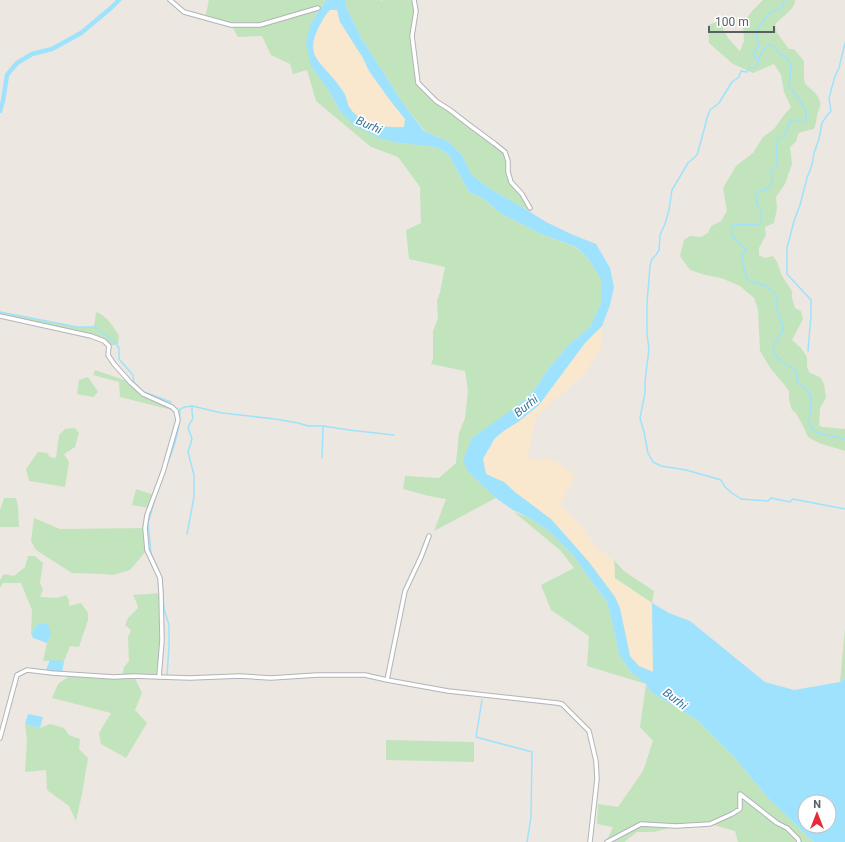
<svg xmlns="http://www.w3.org/2000/svg" width="845" height="842" font-family="Roboto,sans-serif">
	<style>
		.green { fill: #c2e4bc }
		.sand { fill: #f9e8cd }
		.water { fill: #9ee2fe; fill-rule: evenodd }
		.lines { fill: none; stroke-linecap: round; stroke-linejoin: round }
		.stream { stroke: #9ee2fe; stroke-width: 1.5 }
		.canal { stroke: #9ee2fe; stroke-width: 4.5 }
		.street-casing { stroke: #b1b4b8; stroke-width: 5.5 }
		.street { stroke: #fff; stroke-width: 3.5 }
		.labels { text-anchor: middle; stroke-width: 3.5; stroke-linejoin: round; paint-order: stroke }
		.water-label { font-size: 12px; font-style: italic; fill: #38789d; stroke: #fff }
	</style>
	<rect width="100%" height="100%" fill="#ece7e0"/>
	<path class="green" d="M209,0H326L310,25L311,66L331,94L340,111L382,139L399,143L436,147L449,155L469,192L483,198L500,213L539,233L575,247L588,258L601,279V303L590,327L571,343L551,365L533,392L513,409L472,439L463,460L483,485L496,498L434,531L446,499L429,496L403,489L405,476L439,478L456,463L459,433L465,418L468,391L465,371L431,364L433,359V331L438,318L437,301L440,292L445,267L409,259L406,230L421,223L420,187L398,157L371,147L316,101L307,70L293,74L290,64L271,55L262,36L238,37L231,25L205,18Z
		M345,0H380L381,1L383,0H414L416,11L412,36L418,83L436,101L505,152L511,182L522,194L530,208L527,210L487,187L471,174L462,155L449,142L425,131L404,105L362,39L347,9Z
		M763,0H795C795,11 781,16 775,25L777,33L789,49H794L804,61V78L805,84C812,90 822,97 820,107C819,110 817,113 817,116C816,121 816,124 814,129L801,132L798,134L796,142L790,147L792,164L785,184L776,197L777,208L774,223L765,227L766,235L759,248V255L765,258L773,256L777,262L782,276L792,291V298L795,308L801,311L803,319L792,340L801,348L807,357V366L809,372L821,378L824,384L826,398L820,408L819,425L822,427L845,429V451L819,443L808,437L804,428L796,413L792,410L789,400V391L783,383L771,369L760,351L758,309L754,298L740,286L721,278L705,275L690,270L680,256L684,240L690,236L701,237L708,233L711,226L721,221L727,211L723,188L736,166L753,153L763,137L774,129L784,115L791,107L784,92L781,75L774,64L753,73L733,64L709,43L708,25L719,21L728,38L740,51L744,41L743,23L752,11Z
		M0,312L77,327H94L96,312C106,315 114,327 119,336L118,344L109,346L104,341L91,336L0,316Z
		M95,370L130,382L143,394L172,407L176,411L120,397L119,382L93,375Z
		M88,377L98,392L93,397L77,394L79,380Z
		M75,428L79,433L75,447L64,454L69,462L65,487L29,481L26,469L38,452L47,453L50,457L56,458L59,435L65,429Z
		M136,489L154,495L149,508L132,505Z
		M4,498H16L18,506L19,527H0V510Z
		M514,512L530,518L550,532L573,555L586,574L607,602L612,621L619,654L631,672L646,684L651,692L697,720L735,758L769,799L814,842H738L735,831L710,824L676,826L654,832H637L624,842H606L613,827L597,824L598,804L618,807L643,771L653,741L640,727L646,684L587,666L589,636L551,610L541,585L574,568L561,551Z
		M34,518L60,529L145,528L147,550L130,570L113,575L103,574L72,573L36,550L31,541Z
		M28,556H35L43,563L40,583L43,590L40,597C52,597 53,600 66,595L69,600V606L81,603L88,613V620L79,647L70,646L64,661H43L47,643L51,635L39,623L31,633L32,610L21,583H3L0,588V580L4,574L14,576L25,567Z
		M614,560L624,571L654,591L652,603L615,578Z
		M161,593L159,677L134,676L142,693L135,710L147,723L126,758L101,744L99,733L111,713L52,698L58,684L72,674L122,677L124,667L129,661L128,637L131,630L125,625L128,618L138,608L136,601L133,595Z
		M845,628V678L840,682Z
		M25,724L40,728L50,724L64,728L69,735L80,739L79,749L88,758L82,794L76,821L69,806L47,790L46,770L25,772L27,741Z
		M386,740L474,742V762L386,760Z"/>
	<path class="sand" d="M336,9L340,22L363,58L369,71L389,99L405,119L404,127H384L373,124L359,118L349,108L344,93L333,78L322,65L314,55L313,46L315,36L320,24L325,14L330,10Z
		M602,326L601,348L584,375L536,416L528,458L553,460L575,475L560,504L569,514L582,526L595,546L614,560L615,579L652,603L653,672L639,666L630,656L620,608L615,597L589,562L552,520L515,492L504,482L486,474L483,459L495,438L505,430L518,422L539,405L585,343Z"/>
	<path class="water" d="M326,0H345L347,9L362,39L404,105L424,131L449,142L462,155L471,174L487,187L527,210L546,222L571,234L596,244L610,268L614,287L610,305L602,326L585,343L539,405L518,422L505,430L495,438L483,459L486,474L504,482L515,492L552,520L589,562L615,597L620,608L630,656L639,666L653,672L652,603L669,613L690,621L765,682L794,690L840,682L845,678V842H814L769,799L735,758L697,720L651,692L646,684L631,672L619,654L612,621L607,602L586,574L573,555L550,532L530,518L513,510L496,498L467,470L463,460L472,438L513,409L533,392L551,365L571,343L590,327L601,303V279L588,258L576,247L539,233L500,213L483,198L469,192L449,155L436,147L399,143L382,139L354,126L340,111L331,94L311,66L306,43L310,25ZM330,10H337L340,22L363,58L369,71L389,99L405,119L404,127C386,128 367,125 353,112C352,111 350,108 349,107C347,103 347,97 344,93C342,89 339,86 337,83C323,64 305,57 317,31C321,23 324,16 330,10ZM805,802H829V826H805Z
		M39,623L48,624L51,635L47,643L33,638L31,633Z
		M50,660L64,661L62,673L45,672Z
		M28,714L43,717L40,728L25,724Z"/>
	<g class="lines">
		<path class="stream" d="M784,0C783,11 778,8 771,12C768,13 767,16 765,19C756,31 754,31 759,45L758,48L754,51V57L756,59L759,58L764,49L769,45C781,47 774,54 786,57L791,65L789,87C796,95 811,110 805,122C800,123 796,119 791,120C788,125 787,131 784,137L778,138L776,152L777,155V166L771,171L772,185L764,191H759C759,191 756,195 756,196C754,208 768,212 759,224L752,225L732,224C729,237 737,242 746,249L745,252L742,254C741,264 745,272 748,281L761,284L766,286L775,293L777,300V310L783,326V331C773,344 767,351 784,363C787,365 792,367 795,370C799,374 794,380 799,384C803,387 808,388 810,394C815,405 804,420 813,430C818,436 837,436 845,439
			M759,58L757,67L749,68L747,72L741,71L739,77L732,82L719,103L710,110L707,118L704,130L697,155L688,163L672,190L669,210L665,224L660,235L659,250L656,255L652,259L650,266L647,303V334L649,349L645,381V393L640,418L644,432L648,453L653,462L661,466L686,470L711,477L721,480L725,487L732,493L741,499L768,501L771,498L790,502L793,499L845,509
			M0,312L77,327H94L114,341L119,348V359L133,375L134,383L144,392L171,402
			M808,351L811,315V300L787,274V248L794,221L800,205L807,178L812,165L814,153L819,139L822,123L826,117L831,111L829,98L835,76L839,68L845,43
			M322,458L323,426
			M166,467C174,447 180,431 180,409L185,407L192,406L222,413L275,419L298,423L308,426H323L349,430L394,435
			M155,499L148,523L151,553L157,567
			M187,534L194,497V475L188,452L192,439L188,427L193,418L192,412V406
			M162,580L164,609L169,625V647L167,675
			M482,700L476,737L532,752L531,817L527,842"/>
		<path class="canal" d="M0,111L3,101L7,75L17,63L32,54L52,49L81,33L111,8L119,0"/>
		<defs>
			<path id="street" d="M170,0L184,12L231,25H260L318,8
				M414,0L416,11L412,36L418,83L436,101L450,110L468,124L495,144L505,152L508,161V172L511,182L522,194L530,208
				M0,316L91,336L104,341L109,346L108,355L114,364L130,382L143,394L172,407L176,411L178,420L163,472L147,515L145,528L147,550L160,578L161,593L162,640L159,677
				M387,680L405,591L421,557L429,536
				M0,738L17,675L27,670L52,673L114,677L134,676L159,677L190,678L240,676L271,678L317,675H365L387,680L448,691L557,703L562,704L589,731L596,761L597,779L590,842
				M607,842L641,824L676,826L710,824L732,814L740,809V794L777,823L787,828L798,839L799,842"/>
		</defs>
		<use href="#street" class="street-casing"/>
		<use href="#street" class="street"/>
	</g>
	<g class="labels">
		<g class="water-label">
			<text transform="translate(369 125) rotate(24)" y="4">Burhi</text>
			<text transform="translate(526 406) rotate(-38)" y="4">Burhi</text>
			<text transform="translate(675 699) rotate(38)" y="4">Burhi</text>
		</g>
	</g>
	<g transform="translate(817 814)"><circle r="19" fill="#ffffff" stroke="#bdbfc0"/>
	<path d="M0-3L7 15L0 10L-7 15Z" fill="#e62b38"/>
	<text y="-6" font-size="11" font-weight="bold" text-anchor="middle" fill="#595e61">N</text>
	</g>
	<path d="M709 26v6h65v-6" fill="none" stroke="#595e61" stroke-width="2"/>
	<text x="715" y="26" font-size="12" fill="#595e61" stroke="#ffffff" stroke-width="3" paint-order="stroke">100 m</text>
</svg>
